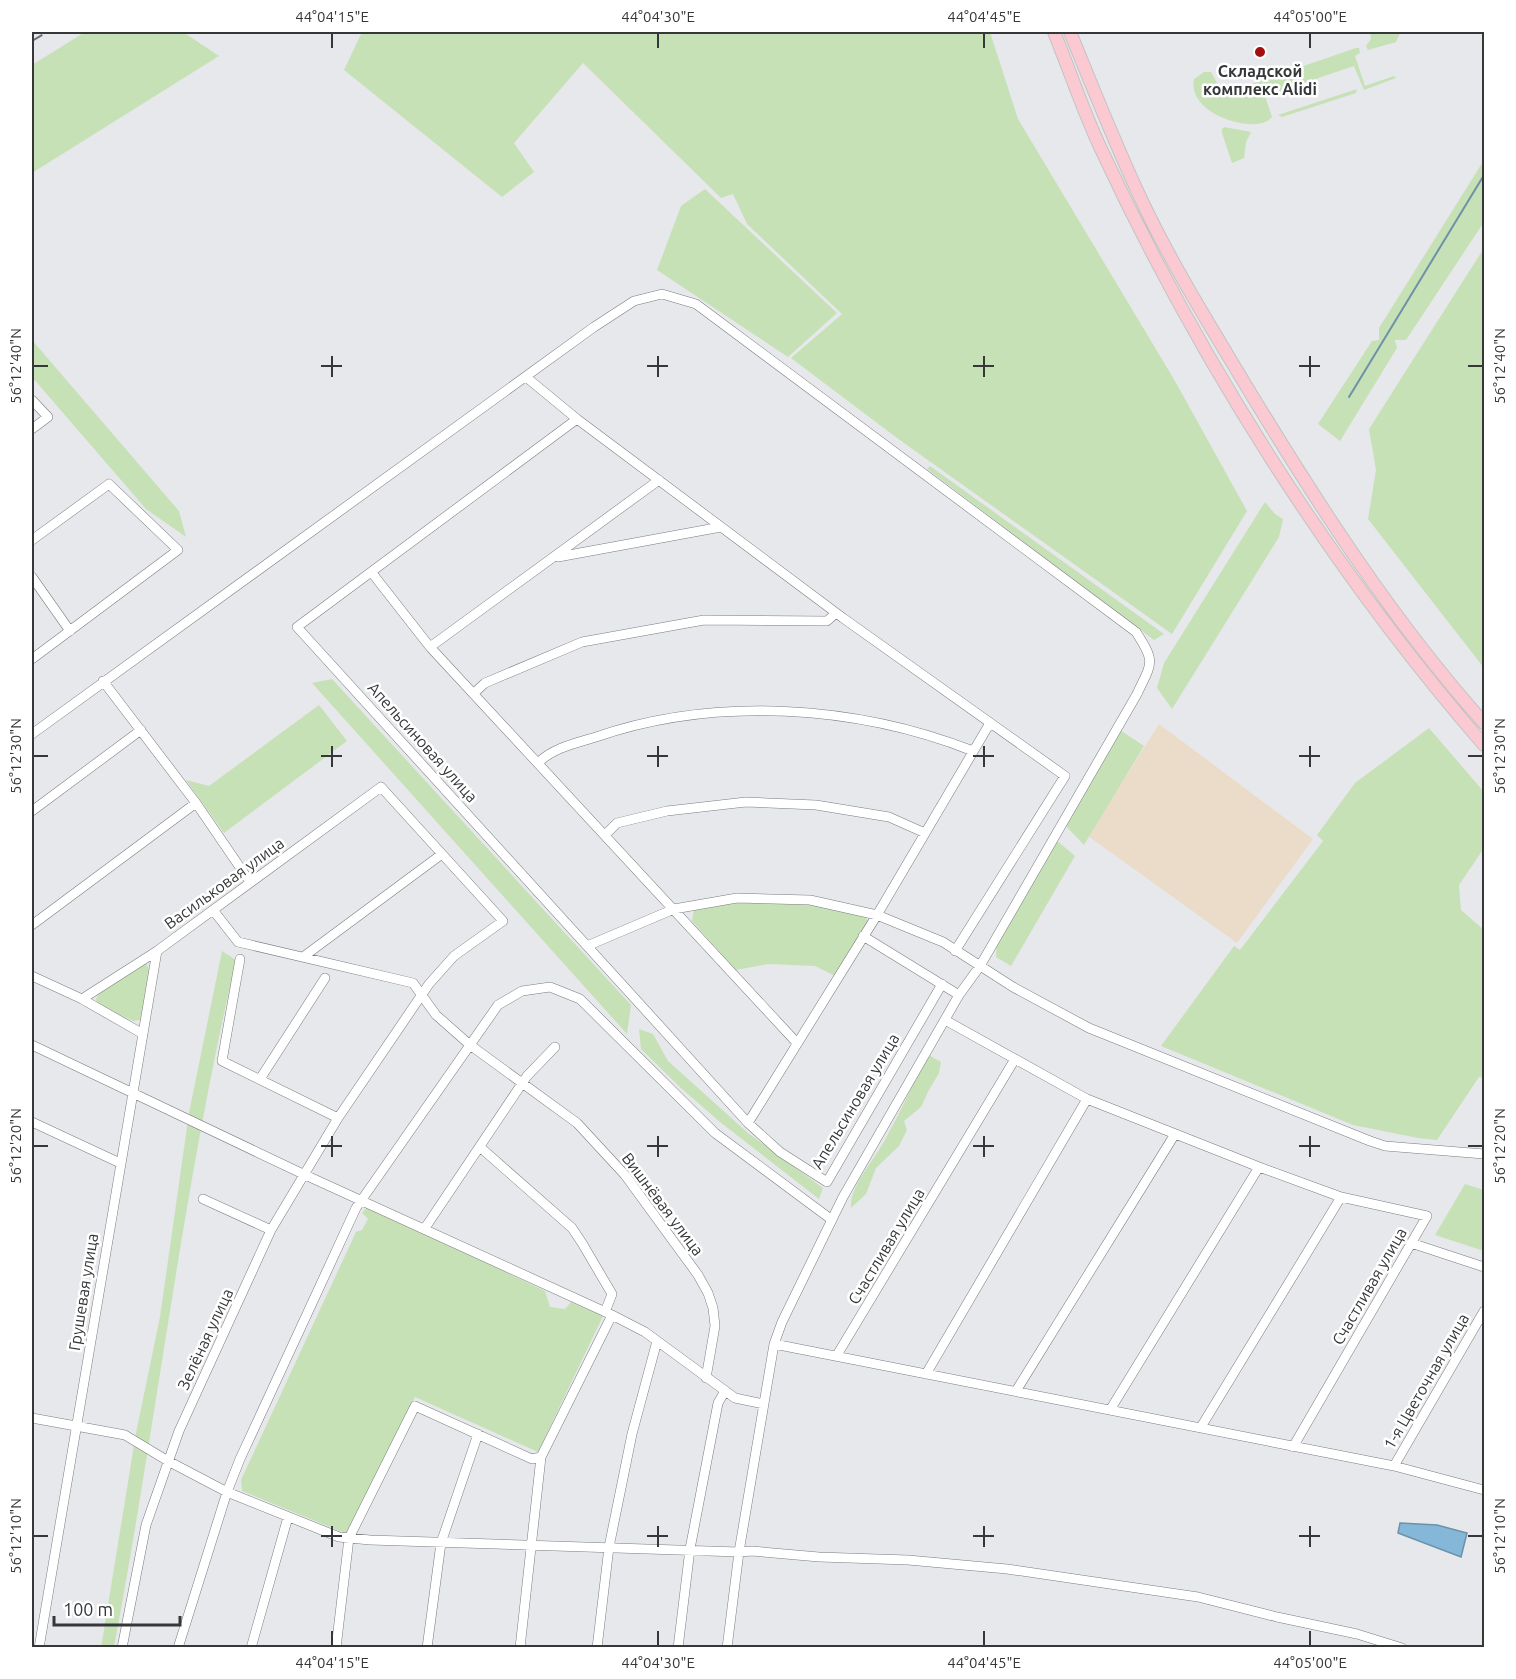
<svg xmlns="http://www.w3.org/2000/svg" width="1516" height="1679" font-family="Ubuntu,sans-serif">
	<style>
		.industrial { fill: #ebdcc9 }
		.green { fill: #c7e1b6 }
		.water { fill: #85b8d8; stroke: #6d91a8; stroke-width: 1.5 }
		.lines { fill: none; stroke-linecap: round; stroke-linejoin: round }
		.stream { stroke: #6d91a8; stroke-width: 2 }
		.minor-casing { stroke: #7a7c7f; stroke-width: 10 }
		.major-casing { stroke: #c3c3c3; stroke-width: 14 }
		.minor { stroke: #fff; stroke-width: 9 }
		.major { stroke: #fbc9d1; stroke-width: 12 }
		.rail { stroke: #6a6c6d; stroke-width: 2; stroke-dasharray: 12 6; stroke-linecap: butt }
		.ticks { fill: none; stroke: #363738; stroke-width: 2 }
		.poi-dot { fill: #a40e0e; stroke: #fff; stroke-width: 2 }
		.labels { text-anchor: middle; stroke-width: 5; stroke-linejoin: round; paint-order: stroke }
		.poi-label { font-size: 16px; font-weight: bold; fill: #363738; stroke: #fff }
		.street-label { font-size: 16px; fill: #363738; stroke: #fff }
		.neatline { fill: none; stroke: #363738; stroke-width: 2 }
		.ticks-label { font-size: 15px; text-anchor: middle; fill: #363738 }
	</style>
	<rect width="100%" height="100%" fill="#e6e8eb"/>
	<path class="industrial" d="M1159,724L1313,839L1237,943L1088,836Z"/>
	<path class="green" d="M85,32H183L219,56L32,173V65Z
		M362,32H990L1018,119L1175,381L1247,511L1172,634L897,438L791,358L842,314L747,224L733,194L721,198L583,63L514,143L534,172L502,197L344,70Z
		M1370,32H1399L1400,33L1396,42L1368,50L1366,46L1371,39Z
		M1356,48H1359L1360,53L1355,56L1365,86L1394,76L1396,78L1364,90L1354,66L1265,96L1272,117C1258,136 1186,115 1194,79L1204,72H1211L1221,90L1228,92Z
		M1357,89L1356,93L1282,117L1278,115Z
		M1224,127L1251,132L1246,142L1244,158L1232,163L1222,133V129Z
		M1484,160V222L1406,340H1395L1397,348L1340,441L1318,424L1372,341L1379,340V328Z
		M705,189L837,313L788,357L657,270L681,206Z
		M1484,248V668L1368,519L1376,470L1369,429Z
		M32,340L179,511L186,537L146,509L32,377Z
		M930,466L1164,634L1154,640L927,469Z
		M1265,502L1275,514L1283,519L1279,537L1172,709L1157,688L1164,663Z
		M332,679L631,1005L627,1034L312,683Z
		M319,705L347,741L224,833L186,780L209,786Z
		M1117,728L1144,746L1084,845L1065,825Z
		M1429,728L1484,792V848L1459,885L1461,910L1484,930V1078L1479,1077L1437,1140L1418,1138L1353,1125L1161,1046L1234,946L1240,950L1323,841L1317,835L1355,783Z
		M1056,840L1075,856L1011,966L996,957L997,935Z
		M788,901L863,914L869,922L837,977L815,966L768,964L736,970L692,921L694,909L729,902Z
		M222,951L236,960C183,1187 157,1419 114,1647L101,1648L136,1433L160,1317L189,1113Z
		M139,964H146L150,970L144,1017L140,1020L133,1021L98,1005L96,999L99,993Z
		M639,1029L653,1034L668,1061L748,1133L823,1188L819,1199L720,1122L682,1089L641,1049Z
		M927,1054L941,1062L939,1073L929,1090L921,1107L904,1121L907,1130L899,1146L876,1168L866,1194L851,1208C849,1186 876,1158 886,1138C901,1111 914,1082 927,1054Z
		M1465,1184L1484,1190V1251L1435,1235Z
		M367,1207L377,1210L545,1291L550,1307L565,1309L571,1302L603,1316L538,1452L415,1397L347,1534L242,1491L241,1480L356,1232L362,1230L368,1219L362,1213Z"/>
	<path class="water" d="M1400,1523L1437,1525L1467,1533L1461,1557L1398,1533Z"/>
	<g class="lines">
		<path class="stream" d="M1349,397L1484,175"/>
		<defs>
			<path id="minor" d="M526,377L577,419
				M32,400L48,417L32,429
				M32,540L109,484L178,550L32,659
				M558,557L721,527
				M372,573L430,647L797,1043
				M32,577L70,631
				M430,647L659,480
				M103,681L196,803L250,882
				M474,693L485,683L582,642L704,620L827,621L836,613
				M32,734L594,327L634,301L662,294L696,304L1136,632C1156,663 1152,662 1137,694L980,966L959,995L843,1197L782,1322L774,1344L739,1552L727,1648
				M538,763C553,748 576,743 596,737C715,696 856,705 973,751
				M32,811L141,730
				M605,835L617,823L667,811L746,802L816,805L889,817L925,833
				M213,910L238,942L413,983L436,1015L470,1045L577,1123L625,1175L698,1275L708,1293L713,1308L715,1326L706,1378
				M32,925L196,803
				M863,936L959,995
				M587,946L674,909L737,898L810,900L877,915L943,942L1013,987L1089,1028L1370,1141L1385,1146L1484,1154
				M303,957L442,854
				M240,959L222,1061L338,1118
				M32,976L82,999L143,1034
				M942,984L827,1182L780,1152L748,1123L297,627L577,419L843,618L1065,776L955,951
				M82,999L157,951L381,787L503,921L454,956L429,984L338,1118L271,1230L179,1431L146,1525L122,1648
				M945,1020L1087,1099L1259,1167L1341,1197L1427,1216L1293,1447
				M32,1045L303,1174L612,1315L541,1457L520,1648
				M260,1079L325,978
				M32,1122L120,1163
				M748,1123L877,915L990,723
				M480,1147L572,1228L582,1243L612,1294L605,1312
				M203,1199L271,1230
				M425,1228L527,1076L555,1047
				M1411,1243L1484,1267
				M612,1315L645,1332L735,1398L764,1404
				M774,1344L1394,1466L1484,1490
				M837,1355L1015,1059
				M926,1374L1087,1099
				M1016,1391L1175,1134
				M1110,1410L1259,1167
				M32,1418L125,1435L168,1461L227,1492L339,1537L370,1540L739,1552L752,1551L819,1557L908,1560L1007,1569L1198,1597L1277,1617L1357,1634L1402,1648
				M1201,1427L1341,1197
				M1394,1466L1484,1311
				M39,1648L157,951
				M178,1648L227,1492L240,1459L356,1208L498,1005L522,991L550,987L580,999L715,1133L832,1220
				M251,1648L288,1517
				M336,1648L349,1538L415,1406L532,1459L541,1457
				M427,1648L441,1543L478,1434
				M597,1648L609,1547L632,1434L657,1341
				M678,1648L690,1549L718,1403L725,1391"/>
			<path id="major" d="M1054,32C1070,71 1083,111 1101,149C1199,360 1332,570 1484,745
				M1070,32C1093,88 1115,144 1141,199C1172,265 1211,327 1248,389C1319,506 1393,621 1484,723"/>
		</defs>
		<use href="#minor" class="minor-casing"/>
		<use href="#major" class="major-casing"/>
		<use href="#minor" class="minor"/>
		<use href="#major" class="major"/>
		<path class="rail" d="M32,41L47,32"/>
	</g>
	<path class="ticks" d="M332,33V48M658,33V48M984,33V48M1310,33V48M332,356V377M658,356V377M984,356V377M1310,356V377M33,366H48M321,366H342M647,366H668M973,366H994M1299,366H1320M1468,366H1483M332,746V767M658,746V767M984,746V767M1310,746V767M33,756H48M321,756H342M647,756H668M973,756H994M1299,756H1320M1468,756H1483M332,1136V1157M658,1136V1157M984,1136V1157M1310,1136V1157M33,1146H48M321,1146H342M647,1146H668M973,1146H994M1299,1146H1320M1468,1146H1483M332,1526V1547M658,1526V1547M984,1526V1547M1310,1526V1547M33,1536H48M321,1536H342M647,1536H668M973,1536H994M1299,1536H1320M1468,1536H1483M332,1631V1646M658,1631V1646M984,1631V1646M1310,1631V1646"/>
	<circle class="poi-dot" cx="1260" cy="52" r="6"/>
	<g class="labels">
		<g class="poi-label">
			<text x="1260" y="77">Складской<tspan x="1260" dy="18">комплекс Alidi</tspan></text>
		</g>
		<g class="street-label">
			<text transform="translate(423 742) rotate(48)" y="6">Апельсиновая улица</text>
			<text transform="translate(224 883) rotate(-36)" y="6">Васильковая улица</text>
			<text transform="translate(855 1101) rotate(-59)" y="6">Апельсиновая улица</text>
			<text transform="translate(663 1204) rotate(53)" y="6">Вишнёвая улица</text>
			<text transform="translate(886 1246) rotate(-59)" y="6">Счастливая улица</text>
			<text transform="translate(1369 1286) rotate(-60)" y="6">Счастливая улица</text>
			<text transform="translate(83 1292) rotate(-81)" y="6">Грушевая улица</text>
			<text transform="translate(205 1339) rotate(-65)" y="6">Зелёная улица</text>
			<text transform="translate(1426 1381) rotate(-60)" y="6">1-я Цветочная улица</text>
		</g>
	</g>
	<rect width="1516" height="1679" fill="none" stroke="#ffffff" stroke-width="66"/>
	<path d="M54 1616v9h126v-9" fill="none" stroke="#363738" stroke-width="3"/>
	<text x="63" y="1616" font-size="18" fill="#363738" stroke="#ffffff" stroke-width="4.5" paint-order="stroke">100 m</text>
	<rect x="33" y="33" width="1450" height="1613" class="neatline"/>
	<g class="ticks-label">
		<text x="332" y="22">44°04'15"E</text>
		<text x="658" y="22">44°04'30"E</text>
		<text x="984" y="22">44°04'45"E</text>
		<text x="1310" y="22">44°05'00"E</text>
		<text transform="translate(16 366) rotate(-90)" y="5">56°12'40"N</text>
		<text transform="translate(1500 366) rotate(-90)" y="5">56°12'40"N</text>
		<text transform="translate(16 756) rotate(-90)" y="5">56°12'30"N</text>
		<text transform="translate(1500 756) rotate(-90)" y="5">56°12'30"N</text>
		<text transform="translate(16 1146) rotate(-90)" y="5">56°12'20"N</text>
		<text transform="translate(1500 1146) rotate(-90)" y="5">56°12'20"N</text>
		<text transform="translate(16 1536) rotate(-90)" y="5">56°12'10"N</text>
		<text transform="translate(1500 1536) rotate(-90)" y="5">56°12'10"N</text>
		<text x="332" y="1668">44°04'15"E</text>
		<text x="658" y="1668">44°04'30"E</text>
		<text x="984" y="1668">44°04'45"E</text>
		<text x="1310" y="1668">44°05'00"E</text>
	</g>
</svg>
